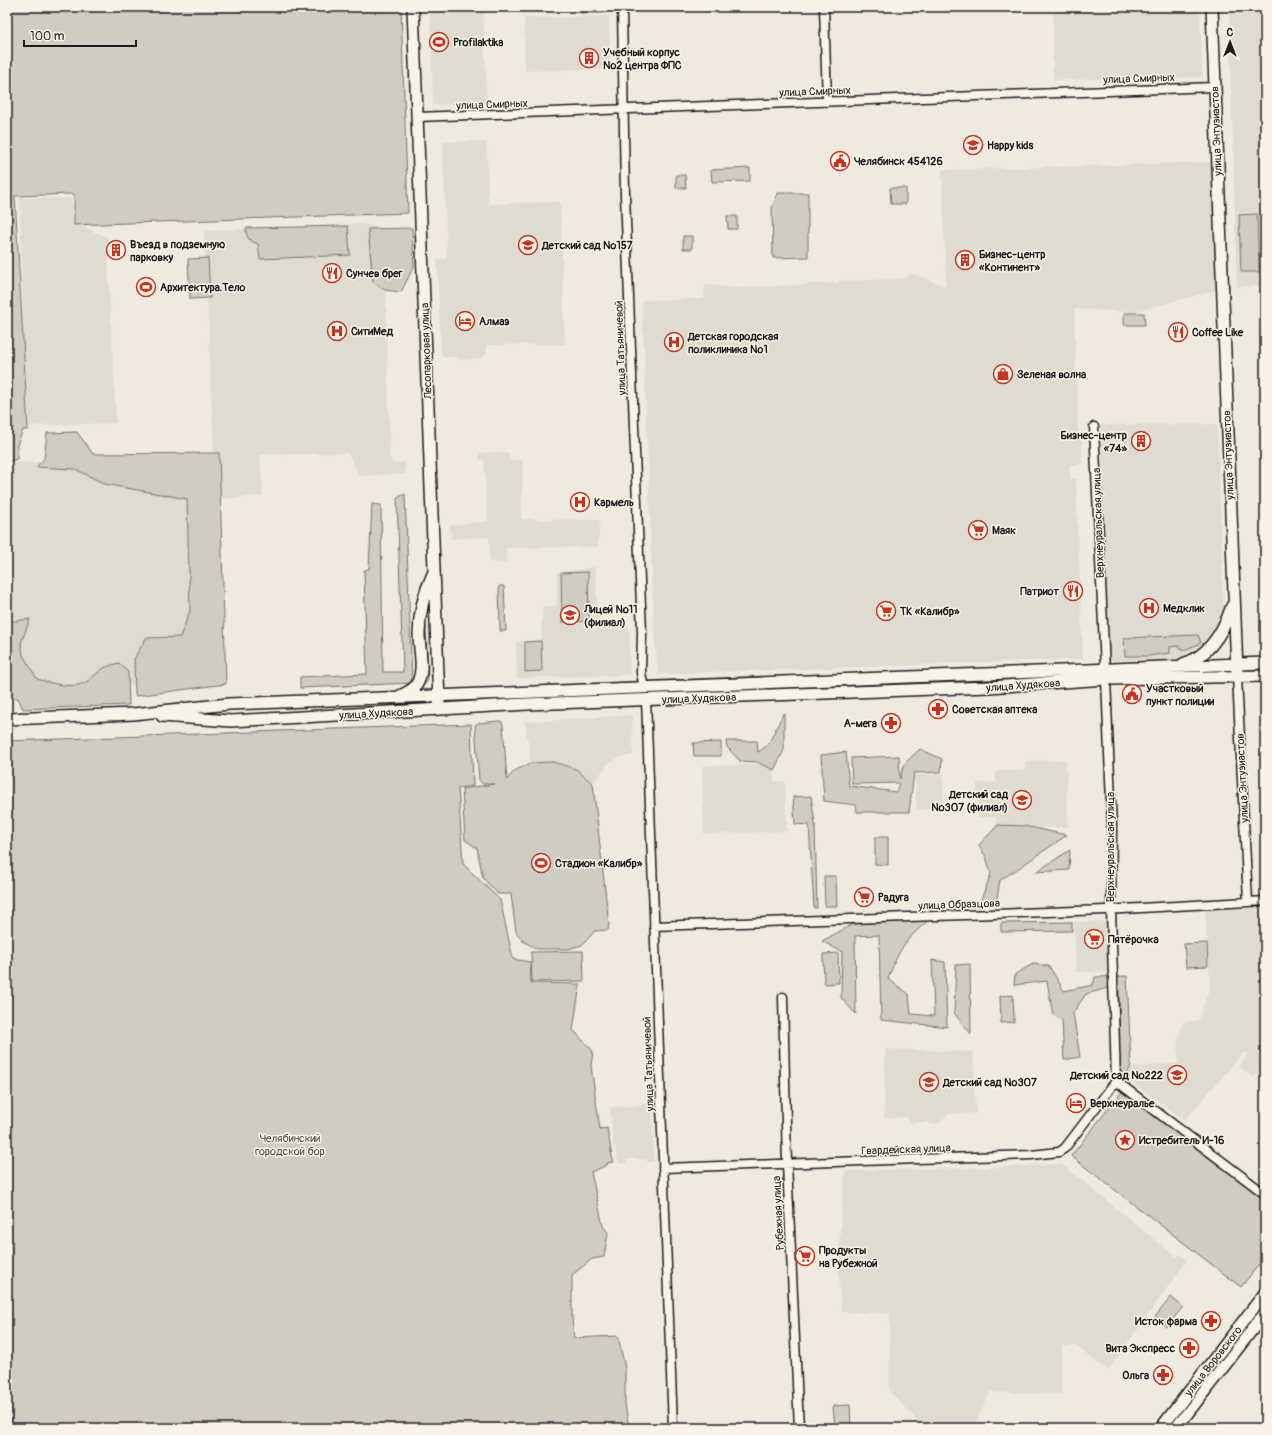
<svg xmlns="http://www.w3.org/2000/svg" width="1272" height="1435" font-family="Pangolin,sans-serif">
	<style>
		.built { fill: #dedbd1 }
		.green { fill: #cfccc3; stroke: #767470 }
		.lines { fill: none; stroke-linecap: round; stroke-linejoin: round }
		.minor-casing { stroke: #1c1c1c; stroke-width: 11 }
		.major-casing { stroke: #1c1c1c; stroke-width: 14 }
		.minor { stroke: #f7f3e8; stroke-width: 8 }
		.major { stroke: #f7f3e8; stroke-width: 11 }
		.labels { text-anchor: middle; stroke-width: 3; stroke-linejoin: round; paint-order: stroke }
		.poi-label { font-size: 11px; font-weight: bold; fill: #1c1c1c; stroke: #f7f3e8; text-anchor: start }
		.street-label { font-size: 11px; fill: #1c1c1c; stroke: #f7f3e8 }
		.park-label { font-size: 11px; fill: #52514e; stroke: #f7f3e8 }
	</style>
	<rect width="100%" height="100%" fill="#eeeae0"/>
	<filter id="ink" filterUnits="userSpaceOnUse"><feTurbulence type="fractalNoise" baseFrequency=".025" numOctaves="2"/><feDisplacementMap in="SourceGraphic" scale="8" xChannelSelector="R" yChannelSelector="G"/><feConvolveMatrix kernelMatrix="1 2 1 2 8 2 1 2 1" color-interpolation-filters="sRGB"/></filter>
	<g filter="url(#ink)">
		<path class="built" d="M430,7H483L487,102L433,105Z
			M1053,7H1200L1202,77L1053,80Z
			M1229,7H1265V286L1237,287Z
			M609,16L610,69L525,71L524,18Z
			M466,141L487,142L488,204L560,202L565,344L487,345V353L483,357L478,359L457,360V357H441L437,260L447,259L443,142Z
			M1214,162L1217,290L1133,312L1074,309L1078,430L1082,442V464L1070,465L1071,479H1076L1083,659L658,674L654,631L642,300L704,299L705,284L731,288L838,283L839,281L901,279L912,274L946,286L942,170Z
			M20,198H71L73,223L107,237L116,423L25,426Z
			M360,224L384,228L390,458L394,463L405,462V474L359,476L348,453L260,455L263,496L216,499L221,682L7,689V463L214,455L204,231Z
			M1217,424L1224,616L1202,646L1193,654L1172,661L1113,662L1107,656L1105,639L1101,425Z
			M492,452L509,453L510,460H523L521,519L600,520L598,547L506,548L507,563L490,562L489,537L451,539L450,525L488,521L484,460H479V453Z
			M595,567L599,624L629,625L630,675L517,678L516,643L519,641L541,640L543,606H557V573Z
			M632,715L633,755L620,757L608,764L593,784L576,769L553,762L531,763L525,722Z
			M1066,760L1068,827L996,829V817H978L977,783L996,782V771L1025,770V761Z
			M773,764L774,781H785L787,831L704,834L702,766Z
			M943,774L944,809L917,810L915,775Z
			M1265,907V1050L1255,1051L1265,1059V1062L1254,1078L1239,1067L1249,1052L1243,1053L1185,1120L1131,1082L1129,1068L1178,1063V1039L1183,1023L1199,1020L1210,986L1205,910Z
			M1106,921L1108,972H1076L1074,922Z
			M885,1049L973,1052L976,1113L948,1114L938,1124H929L927,1122L910,1123L907,1117L884,1118Z
			M645,1104H652L654,1162H647V1159H633L626,1160L627,1163L619,1164L613,1142L610,1107L639,1106Z
			M1062,1164L1176,1257L1180,1254L1187,1260L1108,1371L1076,1346H1062V1394L990,1392L976,1422L920,1424L889,1390L890,1313L841,1312L838,1258L845,1171L1007,1167Z"/>
		<path class="green" d="M7,7H401L408,213L74,225V194L15,196L28,430H23L17,445V459L7,462Z
			M581,7H603L604,13H581Z
			M750,168V181L712,182L711,170Z
			M676,175H685L686,188H676Z
			M890,188H906V204H891Z
			M778,193H808V257L773,258L772,208Z
			M1257,214L1259,272H1241L1239,215Z
			M727,216H737V229H728Z
			M348,226L350,255L260,259L258,244C249,241 246,238 246,228Z
			M412,228L414,266L401,292L385,290L373,282L368,229Z
			M683,236H692V249H683Z
			M208,258L210,298L190,299L188,259Z
			M1124,313H1144L1145,325H1124Z
			M77,432L93,454L219,453L226,684L135,696L134,659L146,638L180,637L190,611L187,499L105,484L75,469L36,467L44,459L47,433Z
			M405,494L412,683L300,688V677L367,674L364,570L369,569L372,504L381,505L383,672H403L397,498Z
			M588,572L589,621L562,622L561,573Z
			M499,586H504L506,631H500Z
			M30,619L21,643L23,655L37,679C51,683 76,691 89,680C103,669 100,668 119,663L128,672L129,705L23,709L18,698L7,699V622Z
			M424,625L426,626L428,675V680L424,685Z
			M1198,635L1201,643L1184,650L1178,646L1170,647V653L1148,656H1125L1124,638Z
			M541,641L542,671L525,672V642Z
			M784,712V750L774,770L757,762L740,761L727,747L726,741H757L758,752L768,745Z
			M498,721H501L503,725L507,780L514,771L531,763L553,762L576,769L593,784L609,925L608,930L595,931L582,945L568,949H537L523,941L516,932L511,894H498L483,878L477,848L465,840L462,789L494,784H483L479,780L475,725L479,723Z
			M471,724L473,786L458,788L463,864L500,900L513,959L530,962L531,983L580,984L573,1030L593,1051L591,1066L600,1129L607,1128L613,1162L607,1163V1165L591,1172L603,1226L608,1233L604,1257L592,1259L572,1275V1319L574,1338L618,1336L625,1368V1404L629,1428H7V741Z
			M721,742V756H694L693,743Z
			M920,749L942,759L941,772L914,773L909,812H857L856,805L824,801L821,755L846,752L849,786L896,792L899,783L852,784L851,758L899,756L900,779L904,764Z
			M811,796L815,824L817,908H814L809,825L795,824L793,797Z
			M998,825L1024,826L1067,835L1016,870L1000,880L996,904L980,902L991,874L986,857L979,845Z
			M875,837H888V865L875,864Z
			M1070,850L1069,870L1036,872Z
			M824,876H836L837,906H825Z
			M929,920C904,941 899,949 888,979L909,994L911,1014L934,1016L932,960L945,962L947,1027L881,1020L879,935L855,936L856,1014L841,998L842,952L822,941L853,924Z
			M1072,922V931L1001,932V923Z
			M1207,943L1208,966L1186,967L1184,944Z
			M583,951L584,981L532,982L531,952Z
			M838,953L839,983L824,984L823,954Z
			M970,964L971,1034L954,1013L956,965Z
			M1033,964L1049,966L1064,991L1093,985L1095,977L1127,976L1131,1066L1124,1080L1119,1059V985L1086,994L1073,1013L1080,1057L1064,1060L1062,1020L1053,1015L1047,981L1014,985L1015,974Z
			M1013,995L1014,1022L1001,1023L1000,996Z
			M1124,1089L1265,1198V1257L1241,1287L1071,1156Z
			M1171,1297L1183,1307L1166,1327L1155,1317Z
			M850,1405L851,1428H835L833,1406Z"/>
		<g class="lines">
			<defs>
				<path id="minor" d="M622,7L625,195L642,632L641,673L644,688
					M824,7L827,102
					M417,117L1214,87
					M1094,427L1105,669
					M1237,677L1248,902
					M1106,679L1112,828L1111,909L1116,1081L1265,1194
					M646,699L673,1428
					M654,926L1105,910L1265,901
					M783,997L787,1164L799,1428
					M663,1168L1031,1155L1059,1152L1065,1148L1116,1081"/>
				<path id="major" d="M413,7L439,702
					M1212,7L1237,672
					M1183,664C1210,656 1224,630 1232,606
					M400,696C406,693 414,690 417,684C425,670 419,649 419,634C419,613 424,593 433,574
					M162,716L231,721L527,704L989,687L1106,679L1265,676
					M7,719L133,714L229,704L1265,663
					M1161,1428L1265,1293
					M1176,1428L1265,1313"/>
			</defs>
			<use href="#minor" class="minor-casing"/>
			<use href="#major" class="major-casing"/>
			<use href="#minor" class="minor"/>
			<use href="#major" class="major"/>
		</g>
	</g>
	<defs>
		<symbol id="stadium-ring" viewBox="-11 -11 22 22"><circle r="9.5" fill="#f7f3e8" stroke="#c8321e" stroke-width="1.5"/><path d="M0-5a6.5 5 0 1 0 0 10a6.5 5 0 1 0 0-10ZM-3.5-1.8h7v3.6h-7Z" fill="#c8321e"/></symbol>
		<symbol id="building-ring" viewBox="-11 -11 22 22"><circle r="9.5" fill="#f7f3e8" stroke="#c8321e" stroke-width="1.5"/><path d="M-4-6H4V6H1V3H-1V6H-4ZM-2.5-4.3h1.7v1.8h-1.7ZM.8-4.3h1.7v1.8H.8ZM-2.5-1h1.7V.8h-1.7ZM.8-1h1.7V.8H.8Z" fill="#c8321e"/></symbol>
		<symbol id="school-ring" viewBox="-11 -11 22 22"><circle r="9.5" fill="#f7f3e8" stroke="#c8321e" stroke-width="1.5"/><path d="M0-5L7-2L0 1L-7-2ZM-4 1L0 2.5L4 1V4Q0 6-4 4Z" fill="#c8321e"/></symbol>
		<symbol id="civic-ring" viewBox="-11 -11 22 22"><circle r="9.5" fill="#f7f3e8" stroke="#c8321e" stroke-width="1.5"/><path d="M-.6-6.5H3V-4.5H.6V-3L4-1V1h2V6H-6V1h2V-1L-.6-3ZM-1.2 2.5V6h2.4V2.5Z" fill="#c8321e"/></symbol>
		<symbol id="restaurant-ring" viewBox="-11 -11 22 22"><circle r="9.5" fill="#f7f3e8" stroke="#c8321e" stroke-width="1.5"/><path d="M-5-6h1v4h1v-4h1v4h1v-4h1v5L-1.5 .5V6h-2V.5L-5-1ZM5-6V6H3V1.5H1.5Q1.5-4 5-6Z" fill="#c8321e"/></symbol>
		<symbol id="hotel-ring" viewBox="-11 -11 22 22"><circle r="9.5" fill="#f7f3e8" stroke="#c8321e" stroke-width="1.5"/><path d="M-6-4.5h1.5V1H6V5H4.5V3h-9V5H-6ZM-4 0a1.8 1.8 0 1 1 3.6 0ZM.5 0V-2.5h3Q6-2.5 6 0Z" fill="#c8321e"/></symbol>
		<symbol id="hospital-ring" viewBox="-11 -11 22 22"><circle r="9.5" fill="#f7f3e8" stroke="#c8321e" stroke-width="1.5"/><path d="M-5-5h3v3.5h4V-5h3V5h-3V1.5h-4V5h-3Z" fill="#c8321e"/></symbol>
		<symbol id="shop-ring" viewBox="-11 -11 22 22"><circle r="9.5" fill="#f7f3e8" stroke="#c8321e" stroke-width="1.5"/><path d="M-5-2.5h2.3a2.7 3.5 0 0 1 5.4 0H5L5.5 6h-11ZM-1.5-2.5h3a1.5 2.3 0 0 0-3 0Z" fill="#c8321e"/></symbol>
		<symbol id="supermarket-ring" viewBox="-11 -11 22 22"><circle r="9.5" fill="#f7f3e8" stroke="#c8321e" stroke-width="1.5"/><path d="M-6-5.5h2.5l.6 2H6L4.5 2H-2.5L-4.4-4H-6ZM-1.5 3.2a1.3 1.3 0 1 0 .1 0ZM3 3.2a1.3 1.3 0 1 0 .1 0Z" fill="#c8321e"/></symbol>
		<symbol id="pharmacy-ring" viewBox="-11 -11 22 22"><circle r="9.5" fill="#f7f3e8" stroke="#c8321e" stroke-width="1.5"/><path d="M-2-6h4v4h4v4h-4v4h-4v-4h-4v-4h4Z" fill="#c8321e"/></symbol>
		<symbol id="sight-ring" viewBox="-11 -11 22 22"><circle r="9.5" fill="#f7f3e8" stroke="#c8321e" stroke-width="1.5"/><path d="M0-6L1.8-2.2L6-1.7L2.9 1.2L3.7 5.4L0 3.3L-3.7 5.4L-2.9 1.2L-6-1.7L-1.8-2.2Z" fill="#c8321e"/></symbol>
	</defs>
	<g fill-rule="evenodd">
		<use href="#stadium-ring" x="428" y="31" width="22" height="22"/>
		<use href="#building-ring" x="578" y="47" width="22" height="22"/>
		<use href="#school-ring" x="962" y="134" width="22" height="22"/>
		<use href="#civic-ring" x="829" y="150" width="22" height="22"/>
		<use href="#school-ring" x="517" y="234" width="22" height="22"/>
		<use href="#building-ring" x="105" y="239" width="22" height="22"/>
		<use href="#building-ring" x="954" y="249" width="22" height="22"/>
		<use href="#restaurant-ring" x="321" y="262" width="22" height="22"/>
		<use href="#stadium-ring" x="135" y="276" width="22" height="22"/>
		<use href="#hotel-ring" x="454" y="310" width="22" height="22"/>
		<use href="#hospital-ring" x="326" y="320" width="22" height="22"/>
		<use href="#restaurant-ring" x="1167" y="321" width="22" height="22"/>
		<use href="#hospital-ring" x="663" y="331" width="22" height="22"/>
		<use href="#shop-ring" x="992" y="363" width="22" height="22"/>
		<use href="#building-ring" x="1130" y="430" width="22" height="22"/>
		<use href="#hospital-ring" x="569" y="491" width="22" height="22"/>
		<use href="#supermarket-ring" x="967" y="519" width="22" height="22"/>
		<use href="#restaurant-ring" x="1062" y="580" width="22" height="22"/>
		<use href="#hospital-ring" x="1138" y="597" width="22" height="22"/>
		<use href="#supermarket-ring" x="875" y="600" width="22" height="22"/>
		<use href="#school-ring" x="559" y="604" width="22" height="22"/>
		<use href="#civic-ring" x="1121" y="683" width="22" height="22"/>
		<use href="#pharmacy-ring" x="927" y="698" width="22" height="22"/>
		<use href="#pharmacy-ring" x="880" y="712" width="22" height="22"/>
		<use href="#school-ring" x="1011" y="789" width="22" height="22"/>
		<use href="#stadium-ring" x="530" y="852" width="22" height="22"/>
		<use href="#supermarket-ring" x="853" y="886" width="22" height="22"/>
		<use href="#supermarket-ring" x="1083" y="928" width="22" height="22"/>
		<use href="#school-ring" x="1166" y="1064" width="22" height="22"/>
		<use href="#school-ring" x="918" y="1071" width="22" height="22"/>
		<use href="#hotel-ring" x="1065" y="1092" width="22" height="22"/>
		<use href="#sight-ring" x="1114" y="1129" width="22" height="22"/>
		<use href="#supermarket-ring" x="794" y="1245" width="22" height="22"/>
		<use href="#pharmacy-ring" x="1200" y="1310" width="22" height="22"/>
		<use href="#pharmacy-ring" x="1178" y="1337" width="22" height="22"/>
		<use href="#pharmacy-ring" x="1152" y="1364" width="22" height="22"/>
	</g>
	<g class="labels">
		<g class="poi-label">
			<text x="453" y="46">Profilaktika</text>
			<text x="603" y="56">Учебный корпус<tspan x="603" dy="13">№2 центра ФПС</tspan></text>
			<text x="987" y="149">Happy kids</text>
			<text x="854" y="165">Челябинск 454126</text>
			<text x="130" y="248">Въезд в подземную<tspan x="130" dy="13">парковку</tspan></text>
			<text x="542" y="249">Детский сад №157</text>
			<text x="979" y="258">Бизнес-центр<tspan x="979" dy="13">«Континент»</tspan></text>
			<text x="346" y="277">Сунчев брег</text>
			<text x="160" y="291">Архитектура.Тело</text>
			<text x="479" y="325">Алмаз</text>
			<text x="351" y="335">СитиМед</text>
			<text x="1192" y="336">Coffee Like</text>
			<text x="688" y="340">Детская городская<tspan x="688" dy="13">поликлиника №1</tspan></text>
			<text x="1017" y="378">Зеленая волна</text>
			<text x="1127" y="439" text-anchor="end">Бизнес-центр<tspan x="1127" dy="13">«74»</tspan></text>
			<text x="594" y="506">Кармель</text>
			<text x="992" y="534">Маяк</text>
			<text x="1059" y="595" text-anchor="end">Патриот</text>
			<text x="1163" y="612">Медклик</text>
			<text x="584" y="613">Лицей №11<tspan x="584" dy="13">(филиал)</tspan></text>
			<text x="900" y="615">ТК «Калибр»</text>
			<text x="1146" y="692">Участковый<tspan x="1146" dy="13">пункт полиции</tspan></text>
			<text x="952" y="713">Советская аптека</text>
			<text x="877" y="727" text-anchor="end">А-мега</text>
			<text x="1008" y="798" text-anchor="end">Детский сад<tspan x="1008" dy="13">№307 (филиал)</tspan></text>
			<text x="555" y="867">Стадион «Калибр»</text>
			<text x="878" y="901">Радуга</text>
			<text x="1108" y="943">Пятёрочка</text>
			<text x="1163" y="1079" text-anchor="end">Детский сад №222</text>
			<text x="943" y="1086">Детский сад №307</text>
			<text x="1090" y="1107">Верхнеуралье</text>
			<text x="1139" y="1144">Истребитель И-16</text>
			<text x="819" y="1254">Продукты<tspan x="819" dy="13">на Рубежной</tspan></text>
			<text x="1197" y="1325" text-anchor="end">Исток фарма</text>
			<text x="1175" y="1352" text-anchor="end">Вита Экспресс</text>
			<text x="1149" y="1379" text-anchor="end">Ольга</text>
		</g>
		<g class="street-label">
			<text transform="translate(1139 78) rotate(-2)" y="4">улица Смирных</text>
			<text transform="translate(815 91) rotate(-2)" y="4">улица Смирных</text>
			<text transform="translate(492 104) rotate(-2)" y="4">улица Смирных</text>
			<text transform="translate(1216 131) rotate(-92)" y="4">улица Энтузиастов</text>
			<text transform="translate(620 348) rotate(-92)" y="4">улица Татьяничевой</text>
			<text transform="translate(426 351) rotate(-92)" y="4">Лесопарковая улица</text>
			<text transform="translate(1228 455) rotate(-92)" y="4">улица Энтузиастов</text>
			<text transform="translate(1098 523) rotate(-92)" y="4">Верхнеуральская улица</text>
			<text transform="translate(1023 685) rotate(-4)" y="4">улица Худякова</text>
			<text transform="translate(699 698) rotate(-2)" y="4">улица Худякова</text>
			<text transform="translate(376 713) rotate(-3)" y="4">улица Худякова</text>
			<text transform="translate(1242 778) rotate(-93)" y="4">улица Энтузиастов</text>
			<text transform="translate(1110 847) rotate(-90)" y="4">Верхнеуральская улица</text>
			<text transform="translate(959 904) rotate(-2)" y="4">улица Образцова</text>
			<text transform="translate(648 1064) rotate(-92)" y="4">улица Татьяничевой</text>
			<text transform="translate(906 1149) rotate(-2)" y="4">Гвардейская улица</text>
			<text transform="translate(778 1213) rotate(-93)" y="4">Рубежная улица</text>
			<text transform="translate(1213 1361) rotate(-52)" y="4">улица Воровского</text>
		</g>
		<g class="park-label">
			<text x="290" y="1142">Челябинский<tspan x="290" dy="13">городской бор</tspan></text>
		</g>
	</g>
	<rect width="1272" height="1435" fill="none" stroke="#f7f3e8" stroke-width="24"/>
	<rect x="12" y="12" width="1248" height="1411" fill="none" stroke="#1c1c1c" stroke-width="1.5" filter="url(#ink)"/>
	<g transform="translate(1230 42)" stroke="#f7f3e8" stroke-width="3" paint-order="stroke">
	<path d="M0-3L7 15L0 10L-7 15Z" fill="#1c1c1c"/>
	<text y="-6" font-size="11" font-weight="bold" text-anchor="middle" fill="#1c1c1c">С</text>
	</g>
	<path d="M24 40v6h112v-6" fill="none" stroke="#1c1c1c" stroke-width="2"/>
	<text x="30" y="40" font-size="12" fill="#1c1c1c" stroke="#f7f3e8" stroke-width="3" paint-order="stroke">100 m</text>
</svg>
